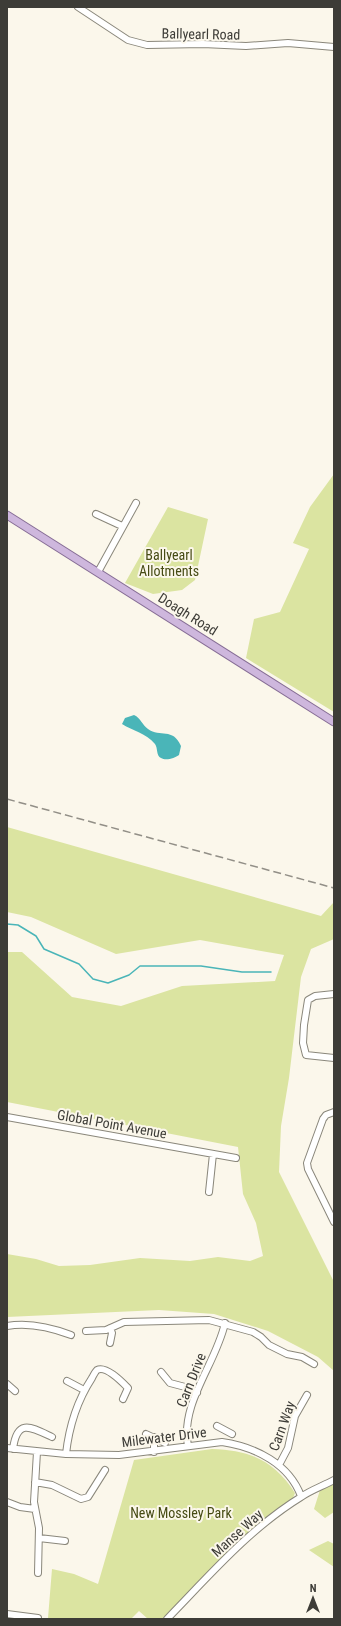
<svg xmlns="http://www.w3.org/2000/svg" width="341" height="1626" font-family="'Roboto Condensed',sans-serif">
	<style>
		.green { fill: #dbe4a1 }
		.water { fill: #4ab5b8 }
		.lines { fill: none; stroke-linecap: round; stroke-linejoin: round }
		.stream { stroke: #4ab5b8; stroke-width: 1.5 }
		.minor-casing { stroke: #8a877b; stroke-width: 8 }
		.major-casing { stroke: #866d95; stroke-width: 9 }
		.minor { stroke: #fff; stroke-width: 6 }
		.major { stroke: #ceb7dd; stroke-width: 7 }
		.rail { stroke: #928f87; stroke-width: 1.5; stroke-dasharray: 8 4; stroke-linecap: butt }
		.labels { text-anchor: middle; stroke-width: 4; stroke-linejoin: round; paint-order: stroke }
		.street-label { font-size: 14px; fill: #3d3c37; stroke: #fbf7eb }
		.park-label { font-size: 14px; fill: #464b14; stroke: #fbf7eb }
	</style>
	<rect width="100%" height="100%" fill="#fbf7eb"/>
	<path class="green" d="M334,474V712L246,658L254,619L280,612L309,549L293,543L310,507Z
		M168,507L208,519L195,580L182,590L153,594L125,583Z
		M7,827L321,916L334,902V939L311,949L301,977L289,1078L281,1126L279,1172L334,1282V1371L318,1357L268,1331L214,1314L159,1310L7,1317V1254L36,1259L59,1266L90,1265L140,1258L190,1261L218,1257L250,1261L263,1256L256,1223L243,1194L238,1147L7,1102V952H22L72,997L121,1006L182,986L275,981L284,955L200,940L116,954L31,917L7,912Z
		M212,1449C249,1450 274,1460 295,1493L293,1498L247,1534L162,1619H148L139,1611L131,1619H50L48,1618L52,1569L74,1574L98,1584L134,1460Z
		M334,1483V1512L325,1518L314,1509L320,1490Z
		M328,1541L334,1544V1567L309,1550Z"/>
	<path class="water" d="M134,715C141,718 142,725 148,729C160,738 173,727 181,746L179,755C175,758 166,761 161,758C156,756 158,748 155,744C146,733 133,731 122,724L125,718Z"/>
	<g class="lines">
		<path class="stream" d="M7,924L18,925L36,936L44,949L79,964L93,979L108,983L129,975L140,966H201L242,972H271"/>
		<defs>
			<path id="minor" d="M78,7L128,40L147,45L203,44L246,46L288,43L334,47
				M96,514L122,526
				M98,572L136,503
				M334,994L315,996L308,1000L304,1025L303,1043L306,1055L334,1058
				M334,1112L326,1115L323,1119L307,1163L308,1169L334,1222
				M7,1117L236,1158
				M209,1192L213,1154
				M7,1326C29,1322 50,1327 71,1335
				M86,1331L106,1330L124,1322L209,1320L253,1332L261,1337L269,1345L287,1354L302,1357L314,1364
				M110,1343L112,1333L110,1328
				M161,1372L170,1383L189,1388L197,1393
				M67,1381L84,1390
				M7,1384L15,1391
				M217,1426L232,1434
				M146,1434L165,1443
				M188,1446C180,1403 216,1364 225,1323
				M7,1448L66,1454L119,1455L222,1442C256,1447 289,1464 301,1496
				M13,1449C17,1418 31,1427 52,1437
				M37,1452L34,1502L39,1528L38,1573
				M154,1452V1437
				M66,1454C69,1427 77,1401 92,1378C93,1376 95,1372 97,1370C106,1365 123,1383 128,1388L123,1399
				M279,1465L288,1448L295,1416L307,1395
				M35,1482L52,1485L81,1499L88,1497L105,1470
				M7,1502L20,1507L35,1509
				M39,1538L65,1541
				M7,1614L38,1618
				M167,1619C209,1576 249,1529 301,1497C311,1490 323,1486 334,1480"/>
			<path id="major" d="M7,515L334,722"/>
		</defs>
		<use href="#minor" class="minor-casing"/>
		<use href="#major" class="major-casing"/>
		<use href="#minor" class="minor"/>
		<use href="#major" class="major"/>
		<path class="rail" d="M7,799L334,888"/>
	</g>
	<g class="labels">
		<g class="street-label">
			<text transform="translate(201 34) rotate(1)" y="5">Ballyearl Road</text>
			<text transform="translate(188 614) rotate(32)" y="5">Doagh Road</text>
			<text transform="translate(112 1124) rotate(10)" y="5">Global Point Avenue</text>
			<text transform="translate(191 1380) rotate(-68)" y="5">Carn Drive</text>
			<text transform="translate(282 1426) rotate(-70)" y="5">Carn Way</text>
			<text transform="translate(164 1437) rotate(-7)" y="5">Milewater Drive</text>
			<text transform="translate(237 1533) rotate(-42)" y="5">Manse Way</text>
		</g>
		<g class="park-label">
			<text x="169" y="560">Ballyearl<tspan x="169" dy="16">Allotments</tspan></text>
			<text x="181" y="1518">New Mossley Park</text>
		</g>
	</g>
	<rect width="341" height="1626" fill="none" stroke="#3d3c37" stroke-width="16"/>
	<g transform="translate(313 1598)" stroke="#fbf7eb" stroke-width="3" paint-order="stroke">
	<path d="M0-3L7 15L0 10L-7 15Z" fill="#3d3c37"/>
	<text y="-6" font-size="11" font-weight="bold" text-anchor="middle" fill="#3d3c37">N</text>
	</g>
</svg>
